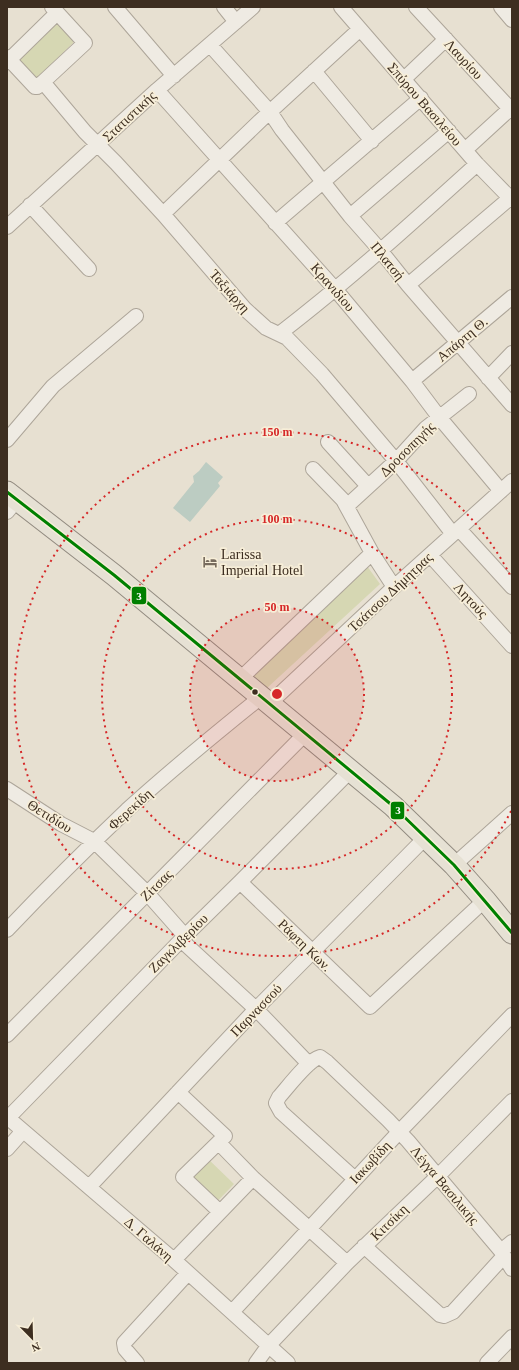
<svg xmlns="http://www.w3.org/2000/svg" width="519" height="1370" font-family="Georgia,serif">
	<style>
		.green { fill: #d6d7b3 }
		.water { fill: #bcccc2 }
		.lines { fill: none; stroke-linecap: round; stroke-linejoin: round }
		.street-casing { stroke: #ada599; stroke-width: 16 }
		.primary-casing { stroke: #928b80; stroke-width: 23 }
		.street { stroke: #efebe3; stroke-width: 14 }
		.primary { stroke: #e6e1d4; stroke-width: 21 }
		.bus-1-casing { stroke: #f7eed8; stroke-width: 6 }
		.bus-1 { stroke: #008000; stroke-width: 3 }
		.ring { fill: none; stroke: #d62828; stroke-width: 2; stroke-dasharray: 2 4 }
		.bus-dot { fill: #3d2e20; stroke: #f7eed8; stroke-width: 1.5 }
		.labels { text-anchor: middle; stroke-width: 3.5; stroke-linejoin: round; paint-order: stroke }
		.street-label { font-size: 14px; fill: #3d2e20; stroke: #f7eed8 }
		.poi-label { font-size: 14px; fill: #3d2e20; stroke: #f7eed8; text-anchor: start }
		.centre { fill: #d62828; stroke: #f7eed8; stroke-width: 2 }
		.ring-label { font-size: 12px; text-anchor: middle; font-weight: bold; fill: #d62828; stroke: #f7eed8; stroke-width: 3.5; stroke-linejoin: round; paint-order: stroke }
		.line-badge { stroke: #f7eed8; stroke-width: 1.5 }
		.badge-label { font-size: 11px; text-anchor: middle; font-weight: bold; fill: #fff }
	</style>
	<rect width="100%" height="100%" fill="#e7e0d1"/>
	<path class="green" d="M55,23H58L74,39L73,43L38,77L34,78L18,61L17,57Z
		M367,566L380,584L267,688L252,674Z
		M205,1156L234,1184L209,1210L180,1183Z"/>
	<path class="water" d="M206,462L223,477L218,483L220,486L190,522L173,508L194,482L193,476L199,471Z"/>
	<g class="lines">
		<defs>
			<path id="street" d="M115,7L174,76
				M224,7L236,22
				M341,7L477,164L512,200
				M416,7L512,111
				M501,7L512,20
				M210,45L270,112L282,130L350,216L380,250L408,285L512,405
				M7,57L35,87H37L43,82L85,132L116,163L163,214L245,309L266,328L287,338L322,374L396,461L453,534
				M7,62L57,13
				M314,71L372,141
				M404,79L446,39
				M43,82L85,43L52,7
				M157,90L335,289L412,381L439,417L501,491
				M465,150L512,107
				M30,205L89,269
				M163,214L261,120L360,29
				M350,216L449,131
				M275,223L421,98
				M7,227L157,90L253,7
				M408,285L510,198
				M279,334C348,281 412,223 477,164
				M488,378L512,353
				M412,381L512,297
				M7,440L53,386L136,316
				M328,442L368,486
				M313,469L343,500L372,553L394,587
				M347,506L396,461L426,428L469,394
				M7,512L17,500
				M459,529L512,587
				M430,555L512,646
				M240,679L372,553
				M269,704L394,587L512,481
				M7,789L61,824L94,841L147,893L185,936
				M454,865L512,813
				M240,882L370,1007L485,900
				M7,930C46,889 86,849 127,810C170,771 215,734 261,697
				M181,940L256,1009L309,1064
				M7,1035L305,734
				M178,1092L225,1136L183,1177L220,1212
				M7,1117L174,1260L288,1363
				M8,1118L185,936L240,882L350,771
				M219,1143L253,1178L347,1263
				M7,1149L23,1131
				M355,1179L281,1112L276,1103L279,1097C288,1087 308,1060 320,1057L327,1062L388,1120L408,1141L501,1251L512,1269
				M89,1187L256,1009L426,837
				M364,1246L440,1315L444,1316L453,1312L504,1256
				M501,1251L512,1242
				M174,1260L253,1178
				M232,1312L399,1132L512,1015
				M137,1363L125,1349L124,1343L188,1273
				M256,1363L269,1345L347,1263L438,1176L512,1101
				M487,1363L512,1337"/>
			<path id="primary" d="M7,492L114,575L393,806L454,865L485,900L512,933"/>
		</defs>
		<use href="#street" class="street-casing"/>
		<use href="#primary" class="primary-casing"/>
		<use href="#street" class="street"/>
		<use href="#primary" class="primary"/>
		<defs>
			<path id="bus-1" d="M7,492L114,575L393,806L454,865L512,933"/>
		</defs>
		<use href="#bus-1" class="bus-1-casing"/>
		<use href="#bus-1" class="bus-1"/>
	</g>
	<circle cx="277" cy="694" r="87" fill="#d62828" fill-opacity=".12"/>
	<g class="ring">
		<circle cx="277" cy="694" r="87"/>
		<circle cx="277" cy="694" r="175"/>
		<path d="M511 811A262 262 0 1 1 511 577"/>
	</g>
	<defs>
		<symbol id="hotel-bare" viewBox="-9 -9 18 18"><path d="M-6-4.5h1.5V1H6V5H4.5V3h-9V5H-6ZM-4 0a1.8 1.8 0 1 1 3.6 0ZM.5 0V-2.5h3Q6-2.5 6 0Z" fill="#786c5e" stroke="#f7eed8" stroke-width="2.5" paint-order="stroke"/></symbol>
	</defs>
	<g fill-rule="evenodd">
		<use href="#hotel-bare" x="200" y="552" width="20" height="20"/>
	</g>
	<circle class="bus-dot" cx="255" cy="692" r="3.5"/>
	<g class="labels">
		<g class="street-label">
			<text transform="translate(464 59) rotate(47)" y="5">Λαυρίου</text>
			<text transform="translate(425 104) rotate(49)" y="5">Σπύρου Βασιλείου</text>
			<text transform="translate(129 116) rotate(-43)" y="5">Στατιστικής</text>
			<text transform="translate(388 261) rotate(51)" y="5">Πλατσή</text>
			<text transform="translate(333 287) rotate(49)" y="5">Κρανιδίου</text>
			<text transform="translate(230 291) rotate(48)" y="5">Ταξιάρχη</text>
			<text transform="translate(462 339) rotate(-40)" y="5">Απάρτη Θ.</text>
			<text transform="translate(407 449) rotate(-45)" y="5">Δροσοπηγής</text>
			<text transform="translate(390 592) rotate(-43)" y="5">Τσάτσου Δήμητρας</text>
			<text transform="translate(471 600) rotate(47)" y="5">Λητούς</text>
			<text transform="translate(130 809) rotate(-42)" y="5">Φερεκίδη</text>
			<text transform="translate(50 816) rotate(32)" y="5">Θετιδίου</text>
			<text transform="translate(156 885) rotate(-45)" y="5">Ζίτσας</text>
			<text transform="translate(178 943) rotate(-45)" y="5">Ζαγκλιβερίου</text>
			<text transform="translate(305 945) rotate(44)" y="5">Ράφτη Κων.</text>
			<text transform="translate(256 1010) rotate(-46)" y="5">Παρνασσού</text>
			<text transform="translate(370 1162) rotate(-47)" y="5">Ιακωβίδη</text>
			<text transform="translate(445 1185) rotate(50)" y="5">Λέγγα Βασιλικής</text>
			<text transform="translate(389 1222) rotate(-44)" y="5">Κιτσίκη</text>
			<text transform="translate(149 1239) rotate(41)" y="5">Δ. Γαλάνη</text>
		</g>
		<g class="poi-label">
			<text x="221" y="559">Larissa<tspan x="221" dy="16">Imperial Hotel</tspan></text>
		</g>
	</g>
	<circle cx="277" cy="694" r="6" class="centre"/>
	<g class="ring-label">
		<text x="277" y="436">150 m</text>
		<text x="277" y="523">100 m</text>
		<text x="277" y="611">50 m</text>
	</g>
	<g class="line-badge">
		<rect x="131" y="586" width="16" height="19" rx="4" fill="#008000"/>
		<rect x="390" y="801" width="15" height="19" rx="4" fill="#008000"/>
	</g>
	<g class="badge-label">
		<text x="139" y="600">3</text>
		<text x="398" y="814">3</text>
	</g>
	<rect width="519" height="1370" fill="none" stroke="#3d2e20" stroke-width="16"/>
	<g transform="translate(32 1338) rotate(157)" stroke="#f7eed8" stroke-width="3" paint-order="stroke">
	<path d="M0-3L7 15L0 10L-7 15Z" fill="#3d2e20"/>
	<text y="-6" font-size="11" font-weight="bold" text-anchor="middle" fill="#3d2e20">N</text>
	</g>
</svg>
